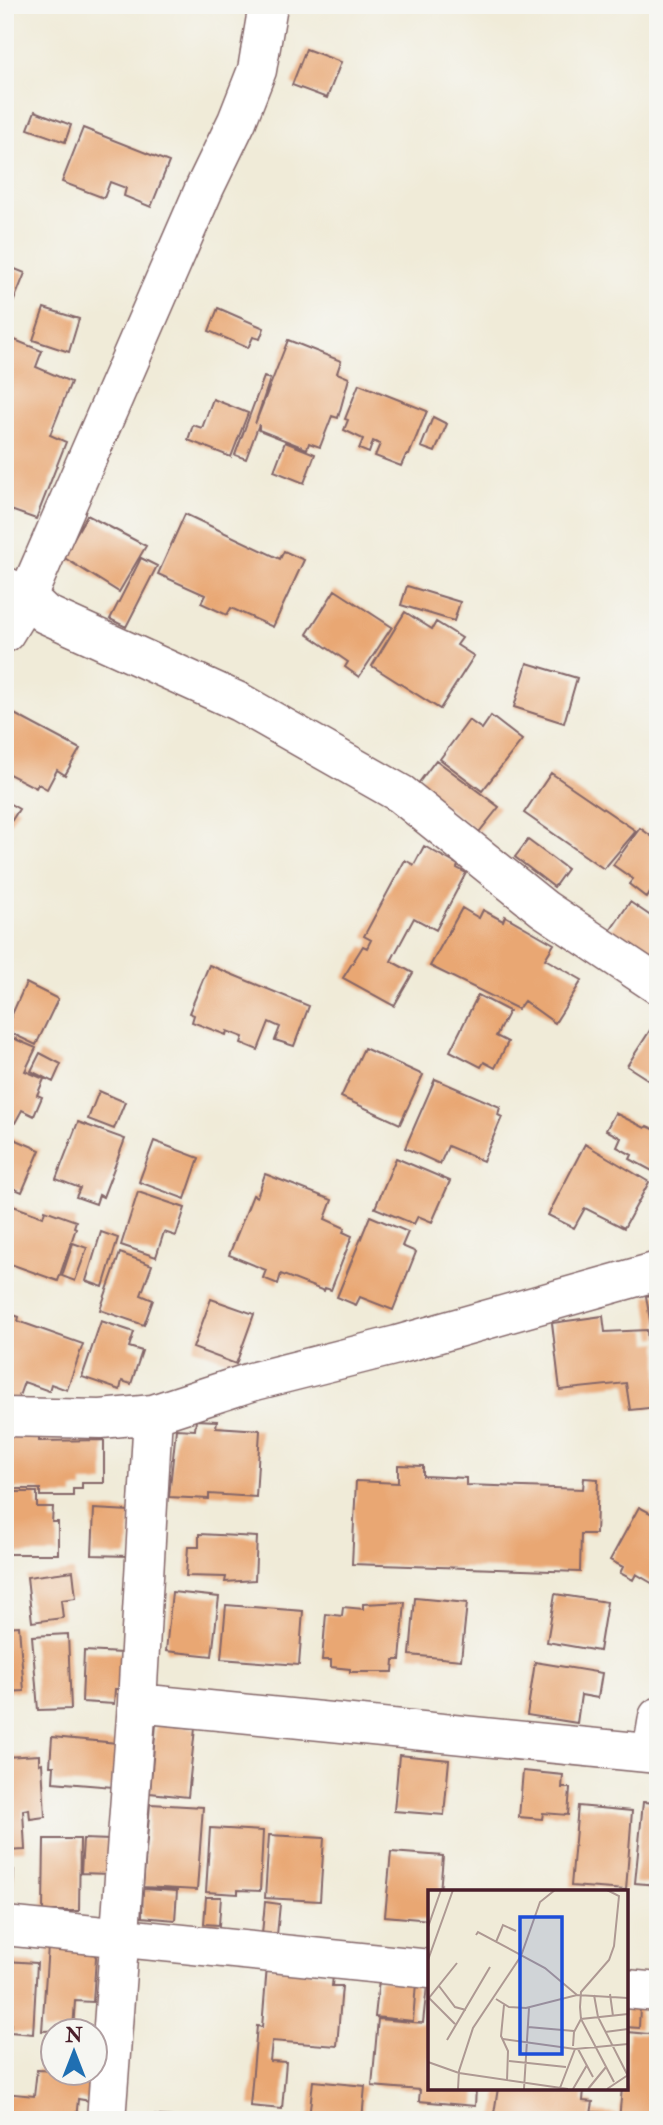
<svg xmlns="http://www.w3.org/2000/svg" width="663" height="2125" font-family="'IM FELL Double Pica',serif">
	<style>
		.building { fill: #e9a773 }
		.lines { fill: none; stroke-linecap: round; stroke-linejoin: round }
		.street-casing { stroke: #846668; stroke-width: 41 }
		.street { stroke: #fff; stroke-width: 38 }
		.inset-road { fill: none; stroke: #ae9993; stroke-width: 2 }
		.view { fill: #1d4ed8; fill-opacity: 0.15; stroke: #1d4ed8; stroke-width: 3.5 }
		.inset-edge { fill: none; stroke: #4a1f2b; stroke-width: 3.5 }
	</style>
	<rect width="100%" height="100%" fill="#f6f6f2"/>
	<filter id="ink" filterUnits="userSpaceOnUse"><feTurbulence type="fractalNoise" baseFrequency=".0143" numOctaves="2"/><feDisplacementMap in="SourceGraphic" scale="14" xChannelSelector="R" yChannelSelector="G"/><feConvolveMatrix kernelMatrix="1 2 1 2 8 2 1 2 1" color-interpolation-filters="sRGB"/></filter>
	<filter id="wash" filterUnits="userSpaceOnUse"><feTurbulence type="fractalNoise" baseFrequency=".00686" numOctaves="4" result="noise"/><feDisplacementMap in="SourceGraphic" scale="28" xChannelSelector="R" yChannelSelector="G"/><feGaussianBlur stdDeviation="1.57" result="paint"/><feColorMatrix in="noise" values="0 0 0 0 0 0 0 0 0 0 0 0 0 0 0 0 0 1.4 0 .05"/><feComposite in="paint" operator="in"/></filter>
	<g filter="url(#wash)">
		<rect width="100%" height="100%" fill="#f0ebd8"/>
		<g id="blocks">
			<path class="building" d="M306,49L341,62L327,98L292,85Z
				M35,111L71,125L65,142L28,129Z
				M83,128L169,162L151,207L124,196L126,188L110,182L104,198L62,182Z
				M5,265L25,273L5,323Z
				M44,308L79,319L69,352L33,340Z
				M218,308L264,328L260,339L253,337L248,348L209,331Z
				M5,336L42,351L36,367L71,382L50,435L66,442L36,519L5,508Z
				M288,340L341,361L337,373L349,378L338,418L332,416L320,447L309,443L307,449L259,430V424L246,459L235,455L264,377L270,379L255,424Z
				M359,384L427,411L409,455H406L401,466L375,456L380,444L373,441L369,453L359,449L363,439L344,430L348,420L345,419Z
				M213,399L248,413L231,457L188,440L193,425L202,428Z
				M433,417L447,424L435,452L421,447Z
				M285,442L315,454L304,483L274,471Z
				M185,514L280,559L284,551L304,560L273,627L231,608L227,615L201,603L205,595L158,574Z
				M87,515L146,546L119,592L63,557Z
				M141,558L157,566L126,627L110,619Z
				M407,586L460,602L454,621L401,605Z
				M335,590L392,627L359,677L345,667L348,662L307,634Z
				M405,612L432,629L436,622L462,638L457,645L474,656L440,709L372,666Z
				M527,663L577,678L564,723L514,707Z
				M5,709L80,749L65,775L57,770L47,789L38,784L36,788L5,772Z
				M491,716L522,740L482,791L440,759L469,720L482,729Z
				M436,760L499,807L479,832L417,785Z
				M551,773L636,831L604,869L524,813Z
				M5,801L19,809L5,831Z
				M640,828L658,841V899L650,893L647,898L629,884L633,879L613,865Z
				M528,840L567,869L554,887L515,857Z
				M424,846L458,865L457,868L466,873L436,930L414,918L391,961L413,973L394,1006L343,978L363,946L367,948L371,940L364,936L405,860L414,865Z
				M630,902L658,921V955L654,961L610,931Z
				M462,908L479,918L483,910L503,921L505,916L554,944L545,959L582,980L555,1023L524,1001L518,1009L430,966Z
				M209,965L309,1006L294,1046L275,1040L280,1027L269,1022L258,1050L241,1043L243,1037L227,1031L226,1035L192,1022L194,1015L189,1013Z
				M26,983L58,999L36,1045L5,1030Z
				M478,995L509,1011L496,1036L508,1042L495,1068L484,1062L481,1067L450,1051Z
				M658,1018V1086L627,1066Z
				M8,1036L36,1048L25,1071L44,1079L37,1095L42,1097L34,1116L22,1110L15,1123L5,1118V1038Z
				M364,1048L423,1075L400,1124L341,1097Z
				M40,1053L61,1064L53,1082L31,1071Z
				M435,1079L500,1107L498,1115L502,1117L483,1161L448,1146L440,1164L405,1148Z
				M99,1091L125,1102L114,1129L88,1119Z
				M615,1113L645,1128L647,1126L658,1131V1174L630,1159L632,1155L617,1147L621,1138L606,1130Z
				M78,1122L125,1139L103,1197L99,1195L96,1204L76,1197L80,1188L56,1179Z
				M5,1135L40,1150L22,1192L5,1185Z
				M154,1141L199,1158L185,1199L139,1182Z
				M585,1144L649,1182L624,1228L585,1208L574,1228L548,1215Z
				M396,1158L450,1181L432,1222L418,1216L414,1224L375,1208Z
				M265,1174L332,1200L325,1219L345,1228L343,1232L352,1236L331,1290L325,1288L324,1291L281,1274L278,1284L263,1278L266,1270L229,1255L253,1195L257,1197Z
				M138,1192L185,1208L176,1236L164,1232L156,1257L121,1245Z
				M5,1203L43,1217L45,1210L76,1221L74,1227L76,1228L58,1281L5,1262Z
				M370,1216L408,1232L402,1246L416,1252L393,1310L360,1297L356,1305L337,1297Z
				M101,1232L118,1238L103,1287L86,1281Z
				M73,1243L87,1248L75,1281L62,1276Z
				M120,1253L152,1265L141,1295L153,1300L144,1325L100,1310Z
				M658,1294V1337L653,1338L646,1296Z
				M211,1299L254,1314L236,1364L193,1348Z
				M5,1312L19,1317L18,1321L83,1344L67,1390L51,1384L49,1391L24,1382L18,1399H5Z
				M603,1316L605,1332L647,1330L648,1343L658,1342V1407L630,1410L626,1383L560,1390L552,1323Z
				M101,1321L134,1332L129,1347L142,1351L131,1384L122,1381L120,1390L82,1377Z
				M196,1420L217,1421L216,1427L260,1430L256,1497L209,1494V1499L169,1497L176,1429L195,1430Z
				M5,1434H39V1441L104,1440V1483H82V1489H73V1496H40V1489H5Z
				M398,1465L423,1466V1476L466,1478V1485L583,1489L584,1478L598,1479L596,1534H581L580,1572L352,1564L356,1481L398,1483Z
				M5,1492H37V1507H53L52,1522H58V1554H6Z
				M639,1507L658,1517V1580L655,1585L636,1574L633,1580L620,1573L623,1567L610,1560Z
				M94,1509L130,1511L128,1556L92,1555Z
				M199,1534L257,1537L255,1580L225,1582L226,1577L186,1576L188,1547H199Z
				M73,1571L76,1598L61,1600L63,1618L32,1622L27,1577Z
				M172,1592L219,1597L212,1656L166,1651Z
				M555,1594L607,1602L599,1651L547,1642Z
				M415,1598L467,1603L461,1660L410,1655Z
				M405,1602L400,1660H394L393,1672H350V1669L331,1667V1660H322L326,1614L342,1616L343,1607L363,1609V1604Z
				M226,1605L303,1611L299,1665L221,1659Z
				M19,1626L24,1691L5,1692V1627Z
				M68,1634L71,1709L38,1710L32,1636Z
				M84,1651L122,1653L124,1689H115L114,1704L82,1702Z
				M535,1662L602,1673L598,1698L581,1695L577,1723L527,1715Z
				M156,1724L195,1728L188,1797L150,1793Z
				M52,1737L117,1743L113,1787L53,1782L54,1766H50Z
				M39,1755V1764L42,1763L45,1817L30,1819L29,1809L23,1810L25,1850L5,1851V1757Z
				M399,1755L449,1760L444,1815L394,1811Z
				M523,1771L563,1775L562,1788H570L568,1815L543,1813L542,1819L519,1817Z
				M643,1802L658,1803V1885L635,1883Z
				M150,1804L203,1807L197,1890L143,1887Z
				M578,1806L632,1811L626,1890L571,1886Z
				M210,1828L263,1831L260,1891L238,1890V1894L206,1892Z
				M269,1835L324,1838L320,1901L265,1898Z
				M44,1839H80L79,1911H43Z
				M83,1839L110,1840L109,1874L81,1873Z
				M391,1852L443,1856L440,1892H430V1920L385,1916Z
				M5,1870H14L12,1903H5Z
				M143,1889L177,1891L175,1920L142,1917Z
				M206,1897H221L219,1925L204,1924Z
				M265,1902L280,1904L277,1935L262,1934Z
				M48,1946L91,1949L96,1957L93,2002L75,2001L73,2030L42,2031Z
				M5,1961L37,1963L33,2034L10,2032L11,2019H5Z
				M267,1966L333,1975L332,1986H342L337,2046L272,2041L270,2061L286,2062L282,2109L250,2106L257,2026L262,2027Z
				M379,1980L416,1983L413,2021L375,2017Z
				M427,1986H430V2088H476L475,2106L419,2101L420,2090L372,2086L378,2019L423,2023Z
				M626,2006L640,2007L639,2028L626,2027Z
				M628,2032L658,2035V2120H619L622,2088H626Z
				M37,2070L92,2073L90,2101L78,2099L76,2120H5V2093L34,2096Z
				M313,2081L365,2086L362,2120L309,2119Z
				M498,2088H584L583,2101L593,2102L590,2120H493Z
				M593,2112L617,2114V2120H592Z
				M132,2114L186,2118V2120H132Z"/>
		</g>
	</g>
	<g filter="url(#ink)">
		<use href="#blocks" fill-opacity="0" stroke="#846668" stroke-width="2"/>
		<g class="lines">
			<defs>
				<path id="street" d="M5,586L27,597L45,614L239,702L401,794L544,909L658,985
					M5,633L27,597L205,187L237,121L257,70L268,5
					M5,1417L101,1419L153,1414L251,1382L397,1345L658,1271
					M137,1703L658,1754
					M652,1753L658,1717
					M5,1926L430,1969
					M626,1989L658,1992
					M106,2120L137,1703L153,1414"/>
			</defs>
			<use href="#street" class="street-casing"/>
			<use href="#street" class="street"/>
		</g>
	</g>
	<g transform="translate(428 1890)">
		<rect width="200" height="200" fill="#f0ebd8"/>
		<path class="inset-road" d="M179,0L191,6L186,56L181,70L153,102L152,117L153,129L186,192M0,37L13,0M48,45L50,42L117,78L149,105M68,52L75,35L88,41M0,70L25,0M11,96L27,117L38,120M182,104L185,126M166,105L170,127L200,186M68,109L81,117L98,118L149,105L200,108M76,115L73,146L80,161L79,191M27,134L1,108L29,73M100,137L146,141M177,142L200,139M75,149L147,159L200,154M19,150L62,77M145,156L146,142L153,129L200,124M150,159L165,187M81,171L138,177M0,172L31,183L140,199M132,198L147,159M30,199L31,181L45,138L93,66L112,12L127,0M96,199L101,118M145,199L159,175M160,199L178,177M179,199L200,185"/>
		<path class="view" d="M92,27H134V164H92Z"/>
		<rect width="200" height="200" class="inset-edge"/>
	</g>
	<rect width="663" height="2125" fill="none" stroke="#f6f6f2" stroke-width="28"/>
	<g transform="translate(74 2052)"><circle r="33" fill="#f6f6f2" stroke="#b1a0a2" stroke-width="2"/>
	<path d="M0-5L12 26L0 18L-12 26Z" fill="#1f6fb2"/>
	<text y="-10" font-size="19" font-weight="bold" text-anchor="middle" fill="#4a1f2b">N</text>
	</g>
</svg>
